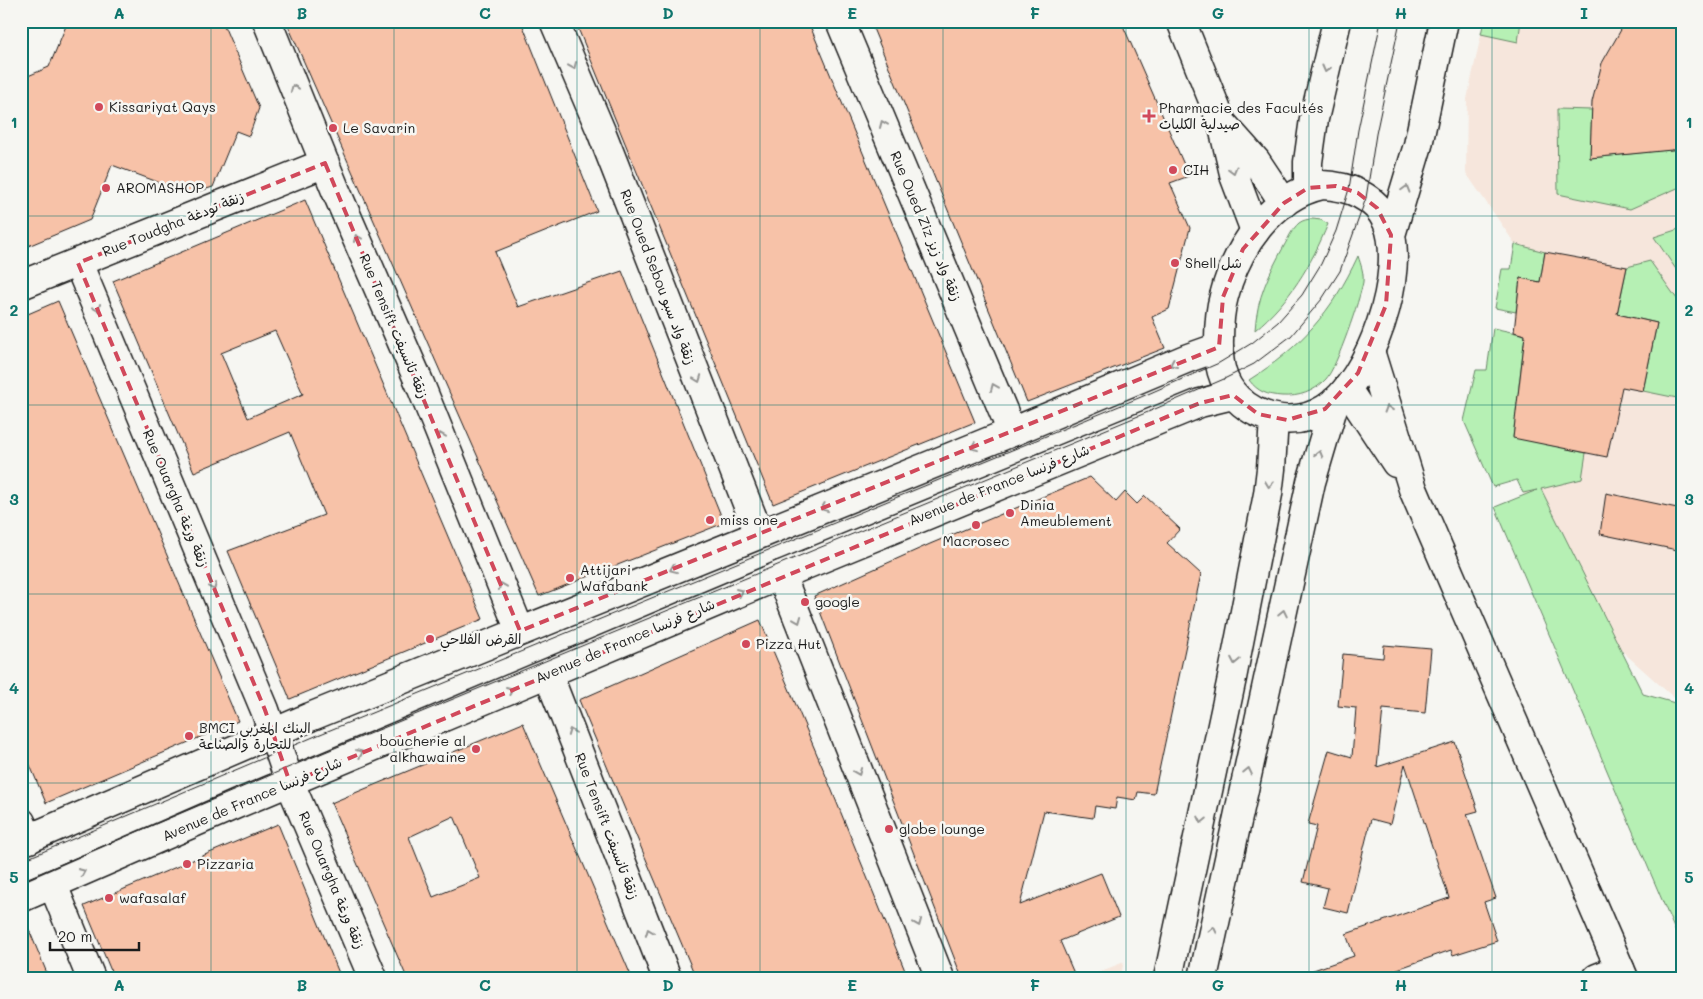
<svg xmlns="http://www.w3.org/2000/svg" width="1703" height="999" font-family="Mali,'Playpen Sans Arabic',sans-serif">
	<style>
		.built { fill: #f6e6dc }
		.green { fill: #b6f0b4; stroke: #698668 }
		.building { fill: #f7c2a8; stroke: #1c1c1c; fill-rule: evenodd }
		.lines { fill: none; stroke-linecap: round; stroke-linejoin: round }
		.minor-casing { stroke: #1c1c1c; stroke-width: 31 }
		.tertiary-casing { stroke: #1c1c1c; stroke-width: 31 }
		.primary-casing { stroke: #1c1c1c; stroke-width: 31 }
		.minor { stroke: #f6f6f2; stroke-width: 28 }
		.tertiary { stroke: #f6f6f2; stroke-width: 28 }
		.primary { stroke: #f6f6f2; stroke-width: 28 }
		.tram { stroke: #1c1c1c; stroke-width: 1 }
		.oneway { stroke: #949492 }
		.marked { fill: none; stroke: #d1495b; stroke-width: 4; stroke-dasharray: 10 6; stroke-linejoin: round }
		.grid { fill: none; stroke: #0f766e; stroke-width: 1; stroke-opacity: 0.55 }
		.poi-dot { fill: #d1495b; stroke: #f6f6f2; stroke-width: 2 }
		.labels { text-anchor: middle; stroke-width: 5; stroke-linejoin: round; paint-order: stroke }
		.poi-label { font-size: 14px; fill: #1c1c1c; stroke: #f6f6f2; text-anchor: start }
		.street-label { font-size: 14px; fill: #1c1c1c; stroke: #f6f6f2 }
		.neatline { fill: none; stroke: #0f766e; stroke-width: 2 }
		.grid-label { font-size: 16px; text-anchor: middle; font-weight: bold; fill: #0f766e }
	</style>
	<rect width="100%" height="100%" fill="#f6f6f2"/>
	<filter id="ink" filterUnits="userSpaceOnUse"><feTurbulence type="fractalNoise" baseFrequency=".02" numOctaves="2"/><feDisplacementMap in="SourceGraphic" scale="10" xChannelSelector="R" yChannelSelector="G"/><feConvolveMatrix kernelMatrix="1 2 1 2 8 2 1 2 1" color-interpolation-filters="sRGB"/></filter>
	<g filter="url(#ink)">
		<path class="built" d="M1484,21H1682V705L1622,651L1523,493L1513,438L1515,244L1466,173L1467,99Z
			M1124,962L1120,978H1084Z"/>
		<path class="green" d="M1484,21H1521L1518,42L1481,34Z
			M1557,109L1592,110L1590,158L1677,149L1682,168V186L1630,209L1558,194Z
			M1313,219L1321,220L1328,224C1311,265 1290,301 1255,330C1257,297 1269,274 1284,246C1288,239 1292,229 1299,223C1303,220 1308,219 1313,219Z
			M1682,228V278L1654,237Z
			M1515,244L1545,252L1540,282L1520,278L1516,312L1495,308L1502,269H1511Z
			M1358,256C1361,265 1364,273 1363,282C1360,299 1337,367 1326,379C1314,392 1299,397 1282,396C1267,395 1258,392 1249,380C1301,347 1332,312 1358,256Z
			M1650,261L1682,306V399L1643,391L1657,323L1617,314L1627,267Z
			M1493,328L1525,335L1513,437L1586,453L1582,479L1541,489L1643,694L1682,705V947L1495,507L1537,490L1523,493L1517,480L1493,487L1464,421L1476,370H1487Z"/>
		<path class="building" d="M68,21H222L259,108L249,136L236,131L213,187L190,194L112,165L90,220L21,249V79L49,67Z
			M286,21H521L597,211L495,252L518,307L622,271L724,523L539,596Z
			M575,21H808L975,422L773,504Z
			M870,21H1121L1189,176L1170,183L1190,228L1169,309L1152,317L1165,348L1027,402Z
			M1630,21H1682V149L1590,158L1592,102L1602,63L1622,28Z
			M305,200L483,619L290,699L228,551L324,515L290,432L194,472L113,281ZM275,331L303,394L248,418L221,353Z
			M1545,252L1627,267L1617,314L1657,323L1643,391L1622,387L1607,457L1513,438L1525,335L1514,332L1520,278L1540,282Z
			M58,301L238,721L46,803L21,744V317Z
			M1090,477L1116,502L1125,492L1137,504L1145,496L1180,529L1167,543L1201,574L1154,794L1138,792L1136,800L1117,797L1115,809L1095,806L1093,818L1044,811L1020,905L1101,873L1119,917L1060,941L1076,978H962L814,596L930,544Z
			M1606,493L1682,509V551L1600,534Z
			M760,620L824,771L908,978H696L579,700Z
			M1384,645L1431,649L1425,713L1383,709L1377,767L1455,742L1478,811L1467,814L1496,898L1484,902L1497,941L1453,955L1451,950L1372,978H1303L1302,974L1354,956L1346,934L1449,898L1405,764L1390,824L1371,819L1348,913L1323,907L1328,888L1303,882L1317,826L1308,824L1329,750L1352,757L1356,708L1338,706L1343,654L1383,658Z
			M523,723L632,978H407L331,803ZM454,816L480,878L433,897L409,837Z
			M278,824L341,978H114L84,906Z
			M21,913H22L49,978H21Z"/>
		<g class="lines">
			<defs>
				<path id="minor" d="M267,21L336,191L420,384L520,631
					M554,21L601,131L759,534
					M840,21L1012,432
					M78,263L265,710L290,783L373,978
					M21,285L325,163
					M781,575L940,978
					M548,674L667,978
					M21,822L29,839
					M53,885L91,978
					M1597,978L1620,969"/>
				<path id="tertiary" d="M1181,21L1222,123L1235,178L1255,231
					M1223,124L1256,161L1284,203
					M1370,351L1413,489L1624,978
					M1347,389L1396,463
					M21,842L310,717L1012,432L1188,358L1219,347
					M21,898L237,804L781,575L1200,403L1233,395"/>
				<path id="primary" d="M1322,185C1348,186 1375,196 1387,222C1408,271 1370,382 1325,409C1312,417 1296,421 1281,419C1265,417 1250,411 1238,399C1221,383 1218,362 1219,340C1219,326 1220,310 1224,296C1236,249 1271,196 1322,185Z
					M1308,188V162L1314,119L1337,21
					M1391,235L1418,145L1444,21
					M1168,978L1232,678L1268,494L1271,469L1274,418
					M1203,978L1311,482L1335,401"/>
			</defs>
			<use href="#minor" class="minor-casing"/>
			<use href="#tertiary" class="tertiary-casing"/>
			<use href="#primary" class="primary-casing"/>
			<use href="#minor" class="minor"/>
			<use href="#tertiary" class="tertiary"/>
			<use href="#primary" class="primary"/>
			<path class="tram" d="M21,861L318,735L1141,397L1219,363L1252,343L1278,322L1302,295L1321,264L1336,231L1349,189L1358,130L1381,21
				M21,881L325,752L1148,412L1224,379L1254,364L1291,336L1322,299L1340,271L1366,198L1376,134L1400,21"/>
		</g>
		<defs><path id="oneway-chevron" d="M-2-3.5L2.5 0L-2 3.5" fill="none" stroke-width="1.6" stroke-linecap="round" stroke-linejoin="round" transform="scale(1.25)"/></defs>
		<g class="oneway">
			<use href="#oneway-chevron" transform="translate(573 66) rotate(67)"/>
			<use href="#oneway-chevron" transform="translate(1326 69) rotate(104)"/>
			<use href="#oneway-chevron" transform="translate(294 88) rotate(-112)"/>
			<use href="#oneway-chevron" transform="translate(883 124) rotate(-113)"/>
			<use href="#oneway-chevron" transform="translate(1233 170) rotate(75)"/>
			<use href="#oneway-chevron" transform="translate(1406 189) rotate(-74)"/>
			<use href="#oneway-chevron" transform="translate(357 238) rotate(-113)"/>
			<use href="#oneway-chevron" transform="translate(97 308) rotate(67)"/>
			<use href="#oneway-chevron" transform="translate(1173 364) rotate(156)"/>
			<use href="#oneway-chevron" transform="translate(698 379) rotate(69)"/>
			<use href="#oneway-chevron" transform="translate(994 387) rotate(-113)"/>
			<use href="#oneway-chevron" transform="translate(1388 409) rotate(-107)"/>
			<use href="#oneway-chevron" transform="translate(441 436) rotate(-112)"/>
			<use href="#oneway-chevron" transform="translate(974 447) rotate(158)"/>
			<use href="#oneway-chevron" transform="translate(1319 454) rotate(-75)"/>
			<use href="#oneway-chevron" transform="translate(1269 484) rotate(97)"/>
			<use href="#oneway-chevron" transform="translate(824 508) rotate(158)"/>
			<use href="#oneway-chevron" transform="translate(673 569) rotate(158)"/>
			<use href="#oneway-chevron" transform="translate(502 586) rotate(-112)"/>
			<use href="#oneway-chevron" transform="translate(213 587) rotate(67)"/>
			<use href="#oneway-chevron" transform="translate(740 592) rotate(-23)"/>
			<use href="#oneway-chevron" transform="translate(1283 613) rotate(-78)"/>
			<use href="#oneway-chevron" transform="translate(798 620) rotate(68)"/>
			<use href="#oneway-chevron" transform="translate(1235 661) rotate(101)"/>
			<use href="#oneway-chevron" transform="translate(510 690) rotate(-23)"/>
			<use href="#oneway-chevron" transform="translate(571 732) rotate(-111)"/>
			<use href="#oneway-chevron" transform="translate(360 753) rotate(-23)"/>
			<use href="#oneway-chevron" transform="translate(1248 771) rotate(-78)"/>
			<use href="#oneway-chevron" transform="translate(858 772) rotate(68)"/>
			<use href="#oneway-chevron" transform="translate(1202 820) rotate(102)"/>
			<use href="#oneway-chevron" transform="translate(82 872) rotate(-24)"/>
			<use href="#oneway-chevron" transform="translate(918 923) rotate(68)"/>
			<use href="#oneway-chevron" transform="translate(1213 930) rotate(-78)"/>
			<use href="#oneway-chevron" transform="translate(649 932) rotate(-111)"/>
		</g>
	</g>
	<path class="marked" d="M325,163L520,631L1219,347L1223,297L1243,249L1284,203L1308,188L1336,186L1358,193L1377,208L1391,235L1386,305L1358,373L1325,409L1287,420L1258,414L1233,395L1200,403L290,783L265,710L78,263Z"/>
	<path class="grid" d="M211,21V978M394,21V978M577,21V978M760,21V978M943,21V978M1126,21V978M1309,21V978M1492,21V978M21,216H1682M21,405H1682M21,594H1682M21,783H1682"/>
	<g class="poi-dot">
		<circle cx="99" cy="107" r="5"/>
		<path d="M1146.5 108.5h5v5h5v5h-5v5h-5v-5h-5v-5h5z"/>
		<circle cx="333" cy="128" r="5"/>
		<circle cx="1173" cy="170" r="5"/>
		<circle cx="106" cy="188" r="5"/>
		<circle cx="1175" cy="263" r="5"/>
		<circle cx="1010" cy="513" r="5"/>
		<circle cx="710" cy="520" r="5"/>
		<circle cx="976" cy="525" r="5"/>
		<circle cx="570" cy="578" r="5"/>
		<circle cx="805" cy="602" r="5"/>
		<circle cx="430" cy="639" r="5"/>
		<circle cx="746" cy="644" r="5"/>
		<circle cx="189" cy="736" r="5"/>
		<circle cx="476" cy="749" r="5"/>
		<circle cx="889" cy="829" r="5"/>
		<circle cx="187" cy="864" r="5"/>
		<circle cx="109" cy="898" r="5"/>
	</g>
	<g class="labels">
		<g class="poi-label">
			<text x="109" y="112">Kissariyat Qays</text>
			<text x="1159" y="113">Pharmacie des Facultés<tspan x="1159" dy="16">صيدلية الكليات</tspan></text>
			<text x="343" y="133">Le Savarin</text>
			<text x="1183" y="175">CIH</text>
			<text x="116" y="193">AROMASHOP</text>
			<text x="1185" y="268">Shell شل</text>
			<text x="1020" y="510">Dinia<tspan x="1020" dy="16">Ameublement</tspan></text>
			<text x="720" y="525">miss one</text>
			<text x="976" y="546" text-anchor="middle">Macrosec</text>
			<text x="580" y="575">Attijari<tspan x="580" dy="16">Wafabank</tspan></text>
			<text x="815" y="607">google</text>
			<text x="440" y="644">القرض الفلاحي</text>
			<text x="756" y="649">Pizza Hut</text>
			<text x="199" y="733">BMCI البنك المغربي<tspan x="199" dy="16">للتجارة والصناعة</tspan></text>
			<text x="466" y="746" text-anchor="end">boucherie al<tspan x="466" dy="16">alkhawaine</tspan></text>
			<text x="899" y="834">globe lounge</text>
			<text x="197" y="869">Pizzaria</text>
			<text x="119" y="903">wafasalaf</text>
		</g>
		<g class="street-label">
			<text transform="translate(173 224) rotate(-22)" y="5">Rue Toudgha زنقة تودغة</text>
			<text transform="translate(926 226) rotate(67)" y="5">Rue Oued Ziz زنقة واد زيز</text>
			<text transform="translate(658 277) rotate(69)" y="5">Rue Oued Sebou زنقة واد سبو</text>
			<text transform="translate(394 326) rotate(67)" y="5">Rue Tensift زنقة تانسيفت</text>
			<text transform="translate(999 485) rotate(-22)" y="5">Avenue de France شارع فرنسا</text>
			<text transform="translate(176 498) rotate(67)" y="5">Rue Ouargha زنقة ورغة</text>
			<text transform="translate(625 641) rotate(-23)" y="5">Avenue de France شارع فرنسا</text>
			<text transform="translate(252 799) rotate(-23)" y="5">Avenue de France شارع فرنسا</text>
			<text transform="translate(607 826) rotate(69)" y="5">Rue Tensift زنقة تانسيفت</text>
			<text transform="translate(332 880) rotate(67)" y="5">Rue Ouargha زنقة ورغة</text>
		</g>
	</g>
	<rect width="1703" height="999" fill="none" stroke="#f6f6f2" stroke-width="55"/>
	<path d="M50 942v8h89v-8" fill="none" stroke="#1c1c1c" stroke-width="2.5"/>
	<text x="58" y="942" font-size="15" fill="#1c1c1c" stroke="#f6f6f2" stroke-width="4" paint-order="stroke">20 m</text>
	<rect x="28" y="28" width="1648" height="944" class="neatline"/>
	<g class="grid-label">
		<text x="119" y="19">A</text>
		<text x="302" y="19">B</text>
		<text x="485" y="19">C</text>
		<text x="668" y="19">D</text>
		<text x="852" y="19">E</text>
		<text x="1035" y="19">F</text>
		<text x="1218" y="19">G</text>
		<text x="1401" y="19">H</text>
		<text x="1584" y="19">I</text>
		<text x="14" y="128">1</text>
		<text x="1689" y="128">1</text>
		<text x="14" y="316">2</text>
		<text x="1689" y="316">2</text>
		<text x="14" y="505">3</text>
		<text x="1689" y="505">3</text>
		<text x="14" y="694">4</text>
		<text x="1689" y="694">4</text>
		<text x="14" y="883">5</text>
		<text x="1689" y="883">5</text>
		<text x="119" y="991">A</text>
		<text x="302" y="991">B</text>
		<text x="485" y="991">C</text>
		<text x="668" y="991">D</text>
		<text x="852" y="991">E</text>
		<text x="1035" y="991">F</text>
		<text x="1218" y="991">G</text>
		<text x="1401" y="991">H</text>
		<text x="1584" y="991">I</text>
	</g>
</svg>
